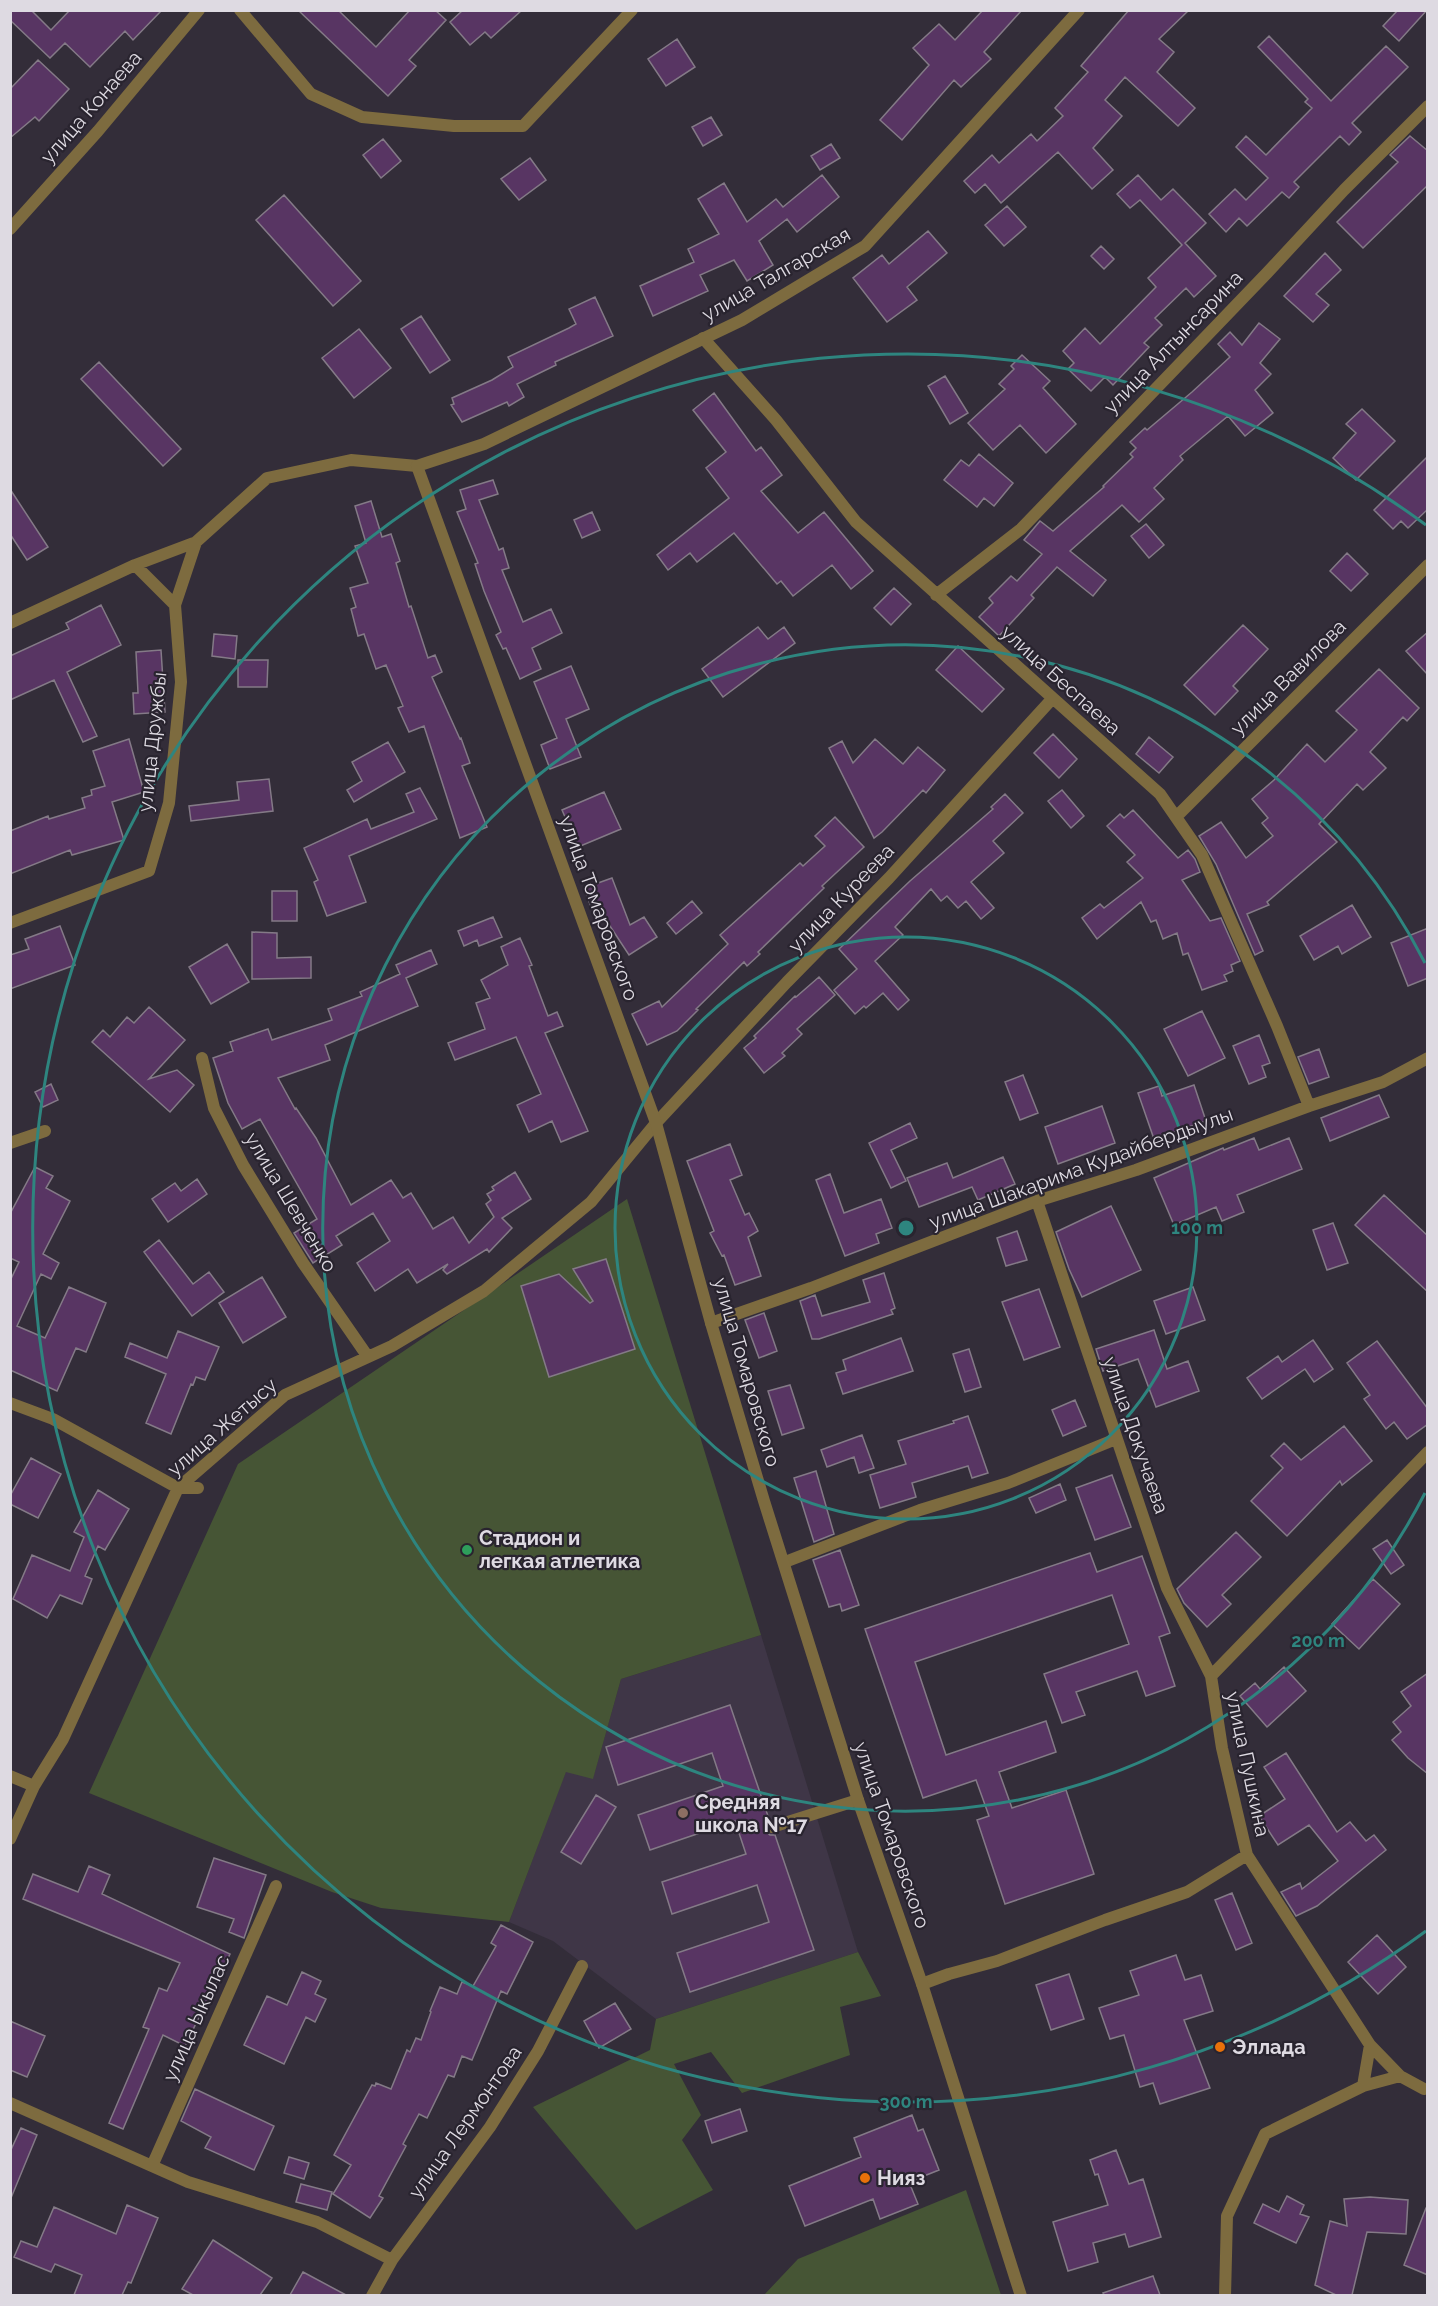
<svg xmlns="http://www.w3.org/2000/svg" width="1438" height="2306" font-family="Raleway,sans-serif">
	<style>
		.built { fill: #3f3647 }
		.green { fill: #465535 }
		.building { fill: #583563; stroke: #847a87; stroke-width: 1.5 }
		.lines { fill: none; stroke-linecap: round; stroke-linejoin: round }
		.pedestrian { stroke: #7d6b3f; stroke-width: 12 }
		.minor { stroke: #7d6b3f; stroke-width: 12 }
		.tertiary { stroke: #7d6b3f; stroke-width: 12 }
		.ring { fill: none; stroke: #2e857f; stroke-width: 3 }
		.leisure-dot { fill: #2e9e5b; stroke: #29242f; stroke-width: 2 }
		.education-dot { fill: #8d6e63; stroke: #29242f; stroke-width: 2 }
		.food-dot { fill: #e8710a; stroke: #29242f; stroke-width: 2 }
		.labels { text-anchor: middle; stroke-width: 4.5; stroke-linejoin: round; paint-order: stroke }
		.street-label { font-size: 20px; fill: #dedae2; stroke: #29242f }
		.poi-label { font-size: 20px; font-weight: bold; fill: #dedae2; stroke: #29242f; text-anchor: start }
		.centre { fill: #2e857f; stroke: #29242f; stroke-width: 3 }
		.ring-label { font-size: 18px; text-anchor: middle; font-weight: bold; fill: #2e857f; stroke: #29242f; stroke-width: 4.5; stroke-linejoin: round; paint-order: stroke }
	</style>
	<rect width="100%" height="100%" fill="#332d39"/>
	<path class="built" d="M761,1635L858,1952L656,2019L553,1941L509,1922L566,1771L593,1778L621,1679Z"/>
	<path class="green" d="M627,1199L761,1635L621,1679L593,1779L566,1772L509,1922L381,1908L332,1892L89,1793L238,1464Z
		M858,1952L881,1996L840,2007L850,2055L742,2093L711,2052L674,2064L701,2115L682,2140L713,2190L636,2230L533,2107L650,2050L656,2019Z
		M966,2190L1001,2295H764L798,2259Z"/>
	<path class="building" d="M10,10H31L51,30L70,10H162L133,40L125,31L90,67L65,43L50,58L10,20Z
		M298,10H338L376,47L410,10H435L446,20L409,60L416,66L388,96Z
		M463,10H522L491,38L485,32L470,45L450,22Z
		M983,10H1022L984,52L991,59L961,87L954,80L902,140L880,120L929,65L913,48L939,24L955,40Z
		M1129,10H1189L1159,39L1174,52L1157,72L1195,108L1178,126L1125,77L1105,100L1122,116L1093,148L1113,170L1092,189L1058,152L1001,203L985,184L975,193L964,181L992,155L999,163L1031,134L1037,141L1063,116L1055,108L1088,72L1081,66Z
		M1398,10H1427L1399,41L1383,26Z
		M1269,36L1331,101L1386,46L1408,67L1352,123L1361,132L1349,145L1340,136L1294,182L1299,187L1289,198L1282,192L1247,226L1239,218L1226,232L1209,214L1235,189L1246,200L1268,178L1236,147L1246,136L1266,155L1312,108L1305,102L1308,99L1258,47Z
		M677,39L695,67L666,86L648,59Z
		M38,60L69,89L39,121L35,117L10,138V89Z
		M711,117L722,135L703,146L692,127Z
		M1410,136L1428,151V185L1363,248L1337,222L1398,162L1390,155Z
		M383,139L401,161L381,178L363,155Z
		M831,144L840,158L820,170L811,156Z
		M530,158L546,180L519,200L501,179Z
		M822,175L839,197L797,232L787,219L759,241L773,265L747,281L734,260L700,275L708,291L653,316L640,286L694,262L688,249L719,234L698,199L724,183L747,222L776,199L783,207Z
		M1138,175L1161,200L1173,189L1206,223L1185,243L1216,276L1194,297L1186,288L1155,318L1162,325L1144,343L1149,347L1134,363L1113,385L1105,377L1091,391L1068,369L1074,363L1063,351L1085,328L1100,344L1156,287L1148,278L1182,245L1140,200L1130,208L1117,194Z
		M284,195L361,281L333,306L256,220Z
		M1007,206L1026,227L1004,246L985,225Z
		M928,231L947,253L907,287L917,300L887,322L853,278L882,255L889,264Z
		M1101,246L1114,259L1104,269L1091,256Z
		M1325,253L1341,270L1316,294L1329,305L1313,322L1284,296Z
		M595,297L613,336L555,362L556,365L517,384L524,397L509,406L507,402L462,422L451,405L454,404L452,398L492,380L513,367L508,357L569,328L576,324L569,309Z
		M421,316L450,360L430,373L401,329Z
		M1259,323L1280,339L1260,363L1271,374L1255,390L1273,413L1245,436L1228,416L1180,456L1183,460L1154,488L1164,499L1139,522L1122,505L1070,551L1106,580L1093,596L1057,567L1031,595L1034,598L999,636L979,617L993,603L989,598L1011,576L1017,581L1042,554L1024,540L1040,521L1053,531L1104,487L1103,486L1133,457L1130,454L1136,448L1130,442L1145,428L1147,430L1192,392L1230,357L1218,344L1230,332L1242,345Z
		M359,329L391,368L354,398L322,358Z
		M1022,355L1050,381L1043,388L1076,424L1046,453L1020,425L993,450L968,423L1005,389L999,384L1014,369L1011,366Z
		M99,362L181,449L163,466L81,379Z
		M945,376L968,413L950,424L928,386Z
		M714,393L756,451L761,447L782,475L761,491L798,533L824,512L873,571L851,589L832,565L793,596L781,581L777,584L734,533L697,562L690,553L668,570L657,555L729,498L706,468L726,452L693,410Z
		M1362,409L1395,441L1356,480L1333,458L1356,433L1346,424Z
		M979,454L1013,483L994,506L984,498L977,507L944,480L961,460L969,466Z
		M1428,456V509L1408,528L1401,521L1393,529L1374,510Z
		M493,480L498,494L479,500L499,550L503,548L509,568L502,570L523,622L551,609L562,633L532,648L541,669L520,679L506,648L503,649L496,635L501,632L484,591L475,564L478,563L457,512L466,509L460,490Z
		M10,489L48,547L27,560L10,534Z
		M371,501L382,537L391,534L400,561L396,563L409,607L411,606L428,658L435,655L442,672L432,677L460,739L461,738L470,763L462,766L487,827L460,838L424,726L409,732L398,708L403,706L386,665L376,669L364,634L358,636L351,609L356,607L350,588L368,583L355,546L366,543L355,506Z
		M592,512L600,530L582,538L574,520Z
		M1146,524L1164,545L1149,558L1131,536Z
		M1347,553L1368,574L1351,591L1330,571Z
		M894,588L911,604L891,625L874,608Z
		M101,605L121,645L67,672L97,736L83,742L54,680L10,700V656L69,629L66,623Z
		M1243,625L1268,649L1233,686L1238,691L1215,715L1184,685Z
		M758,627L768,639L784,627L795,643L723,697L702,669Z
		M1428,632V675L1406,651Z
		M214,634L237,636L235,659L212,656Z
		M958,646L1004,689L982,712L936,670Z
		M161,650L165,712L134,714L133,693H138L136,652Z
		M238,660H268L267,687H238Z
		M571,666L589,709L566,719L581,757L550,769L541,745L557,738L534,682Z
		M1379,669L1419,708L1407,721L1403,717L1370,752L1386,768L1363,790L1357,784L1319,824L1337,842L1267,902L1269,905L1247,914L1263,951L1255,955L1216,864L1199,836L1221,822L1246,858L1273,836L1262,823L1268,818L1252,799L1274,780L1307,744L1325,762L1357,730L1336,711Z
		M1053,734L1077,759L1059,778L1034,753Z
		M1149,737L1173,757L1159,773L1136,754Z
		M129,739L144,792L112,802L124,840L72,855L70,850L10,874V831L48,816L49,819L85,808L82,798L92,795L91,790L105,786L93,751Z
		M875,739L903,764L918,747L945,770L926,793L923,790L882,832L874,838L829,748L842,741L853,763Z
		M388,742L405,772L354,802L347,790L362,781L352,762Z
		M269,779L273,811L191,821L189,806L239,800L237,782Z
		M420,788L437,819L349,856L366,902L327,916L314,882L318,880L304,848L367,819L371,829L414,812L406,794Z
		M1062,790L1084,816L1071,828L1048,801Z
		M604,792L621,829L578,847L562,810Z
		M1005,794L1023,813L993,841L1004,853L971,882L994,908L981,919L966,901L958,908L947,896L941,901L931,889L895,927L903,935L875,961L909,1000L898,1010L883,993L866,1008L864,1006L855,1014L834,990L857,969L839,949L910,881L993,809L991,807Z
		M1133,810L1178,858L1188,850L1195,859L1200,872L1182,880L1210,921L1221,918L1240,961L1231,965L1233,971L1224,975L1227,981L1202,990L1188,953L1183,955L1177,933L1163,939L1156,920L1151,922L1141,902L1097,939L1082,918L1100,904L1104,908L1143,878L1127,862L1135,855L1107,826L1120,814L1124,818Z
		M835,817L864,847L822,886L824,888L758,952L760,954L747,966L744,962L696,1009L698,1010L677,1031L647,1045L632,1014L659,1001L662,1007L728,944L720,935L800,863L803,866L825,846L815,836Z
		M612,878L630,925L644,917L657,937L629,955L604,917L596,920L584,888Z
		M272,891H297V921H272Z
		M692,901L702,913L676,934L667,923Z
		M1352,905L1371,937L1342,954L1338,946L1314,960L1300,936Z
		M493,917L502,937L479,946L477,940L464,946L458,931Z
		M60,926L75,965L10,989V955L29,949L25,939Z
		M1428,928V978L1408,986L1391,943Z
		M252,932L277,933V958L311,957V978L252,979Z
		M520,938L532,965L529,966L548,1016L557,1012L563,1026L545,1033L588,1131L561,1142L552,1121L529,1132L517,1105L541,1094L516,1037L455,1060L448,1043L485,1029L476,1003L490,998L481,980L508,965L501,947Z
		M227,944L249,982L211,1004L189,967Z
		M431,950L437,964L406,978L418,1006L325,1045L330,1060L278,1078L295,1109L296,1108L316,1138L351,1205L391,1180L403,1198L411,1193L433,1229L453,1217L469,1243L494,1217L486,1204L491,1200L487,1194L494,1190L492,1187L515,1172L531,1199L502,1218L512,1228L489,1252L487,1249L447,1274L443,1270L448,1264L417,1283L408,1269L375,1291L357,1263L390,1241L373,1213L336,1236L342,1245L313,1263L294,1233L317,1219L260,1119L242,1129L228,1103L213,1058L233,1051L230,1042L268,1029L272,1040L332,1020L328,1009L362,996L360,992L400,974L396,965Z
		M819,977L835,995L797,1029L802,1034L782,1053L785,1056L764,1073L744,1048L756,1038L754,1036L795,996L796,997Z
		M149,1007L185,1040L149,1079L177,1070L194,1085L170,1112L92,1042L103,1030L110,1037L127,1017L134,1023Z
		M1202,1011L1225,1058L1188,1076L1164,1029Z
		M1259,1035L1270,1063L1262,1066L1266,1077L1249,1084L1233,1046Z
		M1319,1049L1329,1077L1309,1084L1298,1057Z
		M1023,1075L1038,1113L1020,1120L1005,1082Z
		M51,1084L58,1100L43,1107L35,1092Z
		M1194,1085L1206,1121L1154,1139L1138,1093L1159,1086L1162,1096Z
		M1379,1095L1389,1117L1330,1141L1321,1118Z
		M1102,1106L1115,1143L1058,1164L1045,1127Z
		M910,1123L917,1138L891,1150L906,1181L891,1188L869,1143Z
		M1254,1138L1259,1150L1289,1138L1302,1169L1237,1195L1244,1212L1222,1221L1216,1207L1174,1225L1154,1178L1223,1148L1224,1150Z
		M730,1144L742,1175L730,1180L745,1215L749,1213L758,1231L748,1237L761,1276L735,1285L724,1255L722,1256L710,1233L714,1231L687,1161Z
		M1003,1157L1015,1184L978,1200L972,1187L919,1207L907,1178L947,1163L953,1178Z
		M35,1167L53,1176L46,1188L70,1201L43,1254L59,1263L51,1279L41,1274L17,1326L45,1338L69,1287L106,1303L86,1352L76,1348L57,1391L10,1370V1281L19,1262L10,1258V1214Z
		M830,1174L844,1213L881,1199L892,1228L876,1234L879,1243L845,1256L816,1180Z
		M197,1179L207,1194L168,1222L152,1199L175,1183L181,1191Z
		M1384,1195L1428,1236V1292L1355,1225Z
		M1111,1206L1141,1270L1082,1297L1069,1269L1056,1232Z
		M1333,1223L1348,1263L1327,1270L1313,1230Z
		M1017,1231L1027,1260L1006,1266L997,1238Z
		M159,1240L193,1284L209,1272L224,1292L192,1316L144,1252Z
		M606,1259L635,1349L549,1377L521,1286L559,1274L590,1303L593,1301L573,1269Z
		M884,1273L895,1308L891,1310L893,1314L819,1339H812L800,1301L815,1295L822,1316L870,1302L863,1280Z
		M262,1277L286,1317L243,1343L219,1303Z
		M1193,1287L1205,1320L1166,1334L1154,1301Z
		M1039,1289L1060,1347L1024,1360L1002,1302Z
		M764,1313L777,1351L759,1358L745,1320Z
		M1154,1330L1167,1369L1188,1361L1199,1391L1156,1407L1138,1359L1103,1371L1096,1349Z
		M178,1331L219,1347L205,1380L196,1377L193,1385L191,1384L171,1434L146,1423L166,1374L125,1357L130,1343L167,1358Z
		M901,1338L913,1371L843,1394L836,1373L846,1370L843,1360Z
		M1313,1340L1333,1369L1314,1382L1305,1369L1262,1399L1247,1378L1278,1356L1282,1362Z
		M1377,1341L1428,1409V1424L1407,1439L1394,1422L1386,1429L1364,1399L1370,1395L1347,1363Z
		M969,1349L981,1387L965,1392L953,1354Z
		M790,1385L804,1428L782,1435L768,1391Z
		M1075,1400L1086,1426L1063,1436L1052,1410Z
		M968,1416L988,1473L972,1478L968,1466L912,1483L916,1497L880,1508L870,1475L906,1464L898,1441L954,1423L953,1421Z
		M1344,1426L1372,1461L1342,1485L1340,1481L1287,1536L1251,1501L1283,1468L1271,1456L1284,1443L1301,1460Z
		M862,1435L874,1468L859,1473L854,1457L827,1467L821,1450Z
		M31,1458L61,1474L38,1518L10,1504V1496Z
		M816,1471L834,1534L814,1542L794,1478Z
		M1112,1475L1131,1527L1095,1540L1076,1488Z
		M1060,1484L1066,1500L1036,1513L1029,1498Z
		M98,1490L129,1509L105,1550L98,1546L85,1576L92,1579L82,1604L60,1595L47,1618L13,1599L32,1555L70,1571L84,1537L74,1532Z
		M1236,1532L1261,1557L1222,1595L1231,1604L1207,1627L1184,1603L1177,1589Z
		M1387,1540L1404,1565L1391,1574L1373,1549Z
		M840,1550L859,1605L842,1611L840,1604L829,1607L813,1560Z
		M1090,1553L1097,1572L1142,1556L1170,1633L1159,1637L1175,1686L1146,1696L1137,1671L1076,1692L1085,1715L1062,1723L1044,1674L1129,1644L1112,1595L915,1662L946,1755L1046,1721L1056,1752L999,1772L1012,1808L1066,1790L1094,1874L1005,1904L977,1820L989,1816L976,1780L923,1798L865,1629Z
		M1373,1579L1400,1604L1359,1649L1332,1624Z
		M1284,1667L1306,1691L1267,1727L1240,1696L1255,1683L1260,1689Z
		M1428,1673V1774L1408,1758L1392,1740L1401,1732L1393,1722L1411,1706L1401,1692Z
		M730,1705L769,1819L764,1825V1830L770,1835H775L814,1950L690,1992L677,1953L769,1922L757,1885L672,1914L662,1882L746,1854L735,1821L650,1850L638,1815L723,1786L712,1753L618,1785L606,1747Z
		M1286,1753L1337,1832L1350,1822L1366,1841L1374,1835L1386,1850L1317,1906L1296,1916L1281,1892L1300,1883L1302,1889L1338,1861L1309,1825L1278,1845L1259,1816L1285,1799L1264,1767Z
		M596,1795L616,1807L581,1864L561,1852Z
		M214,1858L266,1875L244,1938L229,1932L234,1919L197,1907Z
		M89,1866L110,1875L102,1894L230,1954L185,2046L163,2035L123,2129L109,2123L149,2029L143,2027L159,1988L167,1991L180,1963L23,1899L33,1874L78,1892Z
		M1232,1893L1252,1943L1236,1950L1215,1900Z
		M501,1925L533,1942L507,1994L501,1991L472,2060L462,2056L454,2077L448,2075L427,2118L419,2114L403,2144L406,2146L379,2196L383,2198L370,2218L333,2194L351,2165L334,2155L372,2085L375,2086L376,2083L391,2089L407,2050L410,2052L416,2038L421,2040L431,2012L430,2011L440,1987L457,1994L462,1982L473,1986L496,1946L491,1943Z
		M1377,1935L1406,1967L1378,1994L1348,1962Z
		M1176,1955L1185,1980L1201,1975L1213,2011L1184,2020L1210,2088L1160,2104L1153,2083L1140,2087L1124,2035L1110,2039L1099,2008L1139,1995L1130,1971Z
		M302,1972L321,1981L315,1994L326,1999L315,2022L306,2017L284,2064L244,2045L267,1996L287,2005Z
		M1069,1974L1084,2019L1051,2030L1036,1985Z
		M615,2003L631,2029L599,2048L584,2021Z
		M10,2021L45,2036L27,2077L10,2070Z
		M195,2089L274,2126L254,2170L205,2148L211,2137L181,2121Z
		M740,2109L747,2131L712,2143L705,2121Z
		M912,2115L918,2131L923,2129L939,2170L909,2182L918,2204L880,2219L873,2199L805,2226L789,2186L861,2157L854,2138Z
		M21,2128L37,2135L11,2198L10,2152Z
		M1116,2150L1129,2184L1143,2179L1161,2237L1129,2247L1125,2234L1093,2243L1098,2262L1068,2271L1053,2222L1108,2205L1098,2174L1095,2175L1090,2160Z
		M289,2157L309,2163L304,2179L284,2173Z
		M301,2184L332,2192L327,2210L296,2202Z
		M1287,2196L1304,2205L1300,2214L1309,2217L1296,2243L1254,2223L1263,2204L1279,2212Z
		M1370,2197L1408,2200L1406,2234L1367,2232L1352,2295H1336L1315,2285L1330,2221L1347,2226L1344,2199Z
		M127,2205L158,2218L131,2283L128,2282L122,2295H74L82,2275L55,2264L51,2272L14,2257L21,2241L37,2247L54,2207L116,2234Z
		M1426,2208H1428V2275L1404,2265Z
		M213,2240L272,2278L260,2295H193L182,2289Z
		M303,2272L346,2295H290Z
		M1153,2276L1160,2295H1104L1103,2293Z"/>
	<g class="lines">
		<path class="pedestrian" d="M772,1827L858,1800"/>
		<path class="minor" d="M240,10L311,94L362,117L454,126H523L632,10
			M10,229L98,131L199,10
			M703,338L776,420L856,522L1160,794L1202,855L1277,1026L1309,1106
			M135,565L175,605
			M936,595L1021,529L1267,273L1344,190L1428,106
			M10,623L135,565L196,542L267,478L351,460L417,466
			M1176,817L1428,565
			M10,923L149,871L169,803L181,682L175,605L196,542
			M202,1058L214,1108L243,1165L303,1263L368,1357
			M10,1143L45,1131
			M1037,1201L1167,1588L1211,1676
			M711,1323L811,1288L1037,1201L1136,1170L1309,1106L1383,1082L1428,1058
			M10,1403L53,1419L178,1488H198
			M785,1562L920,1510L1008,1483L1116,1439
			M10,1776L34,1786
			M10,1839L34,1786L63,1739L178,1488L285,1395L392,1346L484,1291L591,1202L656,1123L787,982L889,878L1052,699
			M922,1984L949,1974L997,1961L1105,1920L1187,1892L1247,1855L1222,1748L1211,1676L1428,1452
			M1370,2045L1400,2076L1424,2089
			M1363,2086L1400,2076
			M10,2103L188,2182L317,2222L392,2260
			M152,2166L276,1886
			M372,2296L392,2260L490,2127L538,2051L582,1966
			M1225,2296L1227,2216L1265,2134L1363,2086L1370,2045L1247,1855"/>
		<path class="tertiary" d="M1021,2296L922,1984L858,1800L764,1501L711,1323L656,1123L417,466L484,444L742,320L865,246L1079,10"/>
	</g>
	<g class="ring">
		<circle cx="906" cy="1228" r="291"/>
		<path d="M1425 1493A583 583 0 1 1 1425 963"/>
		<path d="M1426 1931A874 874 0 1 1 1426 525"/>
	</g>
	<circle class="leisure-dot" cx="467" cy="1550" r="6"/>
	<circle class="education-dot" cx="683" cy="1813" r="6"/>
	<g class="food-dot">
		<circle cx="1220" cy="2047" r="6"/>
		<circle cx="865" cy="2178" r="6"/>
	</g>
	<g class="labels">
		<g class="street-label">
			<text transform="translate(91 107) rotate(-49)" y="7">улица Конаева</text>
			<text transform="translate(776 274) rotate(-30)" y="7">улица Талгарская</text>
			<text transform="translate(1173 342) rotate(-46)" y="7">улица Алтынсарина</text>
			<text transform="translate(1288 677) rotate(-45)" y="7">улица Вавилова</text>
			<text transform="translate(1061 680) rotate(42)" y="7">улица Беспаева</text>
			<text transform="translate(152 742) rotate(-84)" y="7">улица Дружбы</text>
			<text transform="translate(841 898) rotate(-46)" y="7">улица Куреева</text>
			<text transform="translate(599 908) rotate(70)" y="7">улица Томаровского</text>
			<text transform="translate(1081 1168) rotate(-20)" y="7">улица Шакарима Кудайбердыулы</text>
			<text transform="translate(291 1202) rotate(59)" y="7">улица Шевченко</text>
			<text transform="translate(747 1372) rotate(74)" y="7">улица Томаровского</text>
			<text transform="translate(222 1427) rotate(-41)" y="7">улица Жетысу</text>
			<text transform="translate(1136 1435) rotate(71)" y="7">улица Докучаева</text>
			<text transform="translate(1248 1764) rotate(78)" y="7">улица Пушкина</text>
			<text transform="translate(892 1835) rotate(71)" y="7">улица Томаровского</text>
			<text transform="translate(196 2018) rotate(-66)" y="7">улица Ыкылас</text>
			<text transform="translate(465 2122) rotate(-55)" y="7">улица Лермонтова</text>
		</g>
		<g class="poi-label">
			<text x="479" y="1545">Стадион и<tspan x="479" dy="23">легкая атлетика</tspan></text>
			<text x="695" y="1809">Средняя<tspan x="695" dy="23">школа №17</tspan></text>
			<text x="1232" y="2054">Эллада</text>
			<text x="877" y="2185">Нияз</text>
		</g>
	</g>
	<circle cx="906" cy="1228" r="9" class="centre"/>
	<g class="ring-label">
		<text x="1197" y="1234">100 m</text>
		<text x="1318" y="1647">200 m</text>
		<text x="906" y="2108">300 m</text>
	</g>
	<rect width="1438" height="2306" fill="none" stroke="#dedae2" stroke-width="24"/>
</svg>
